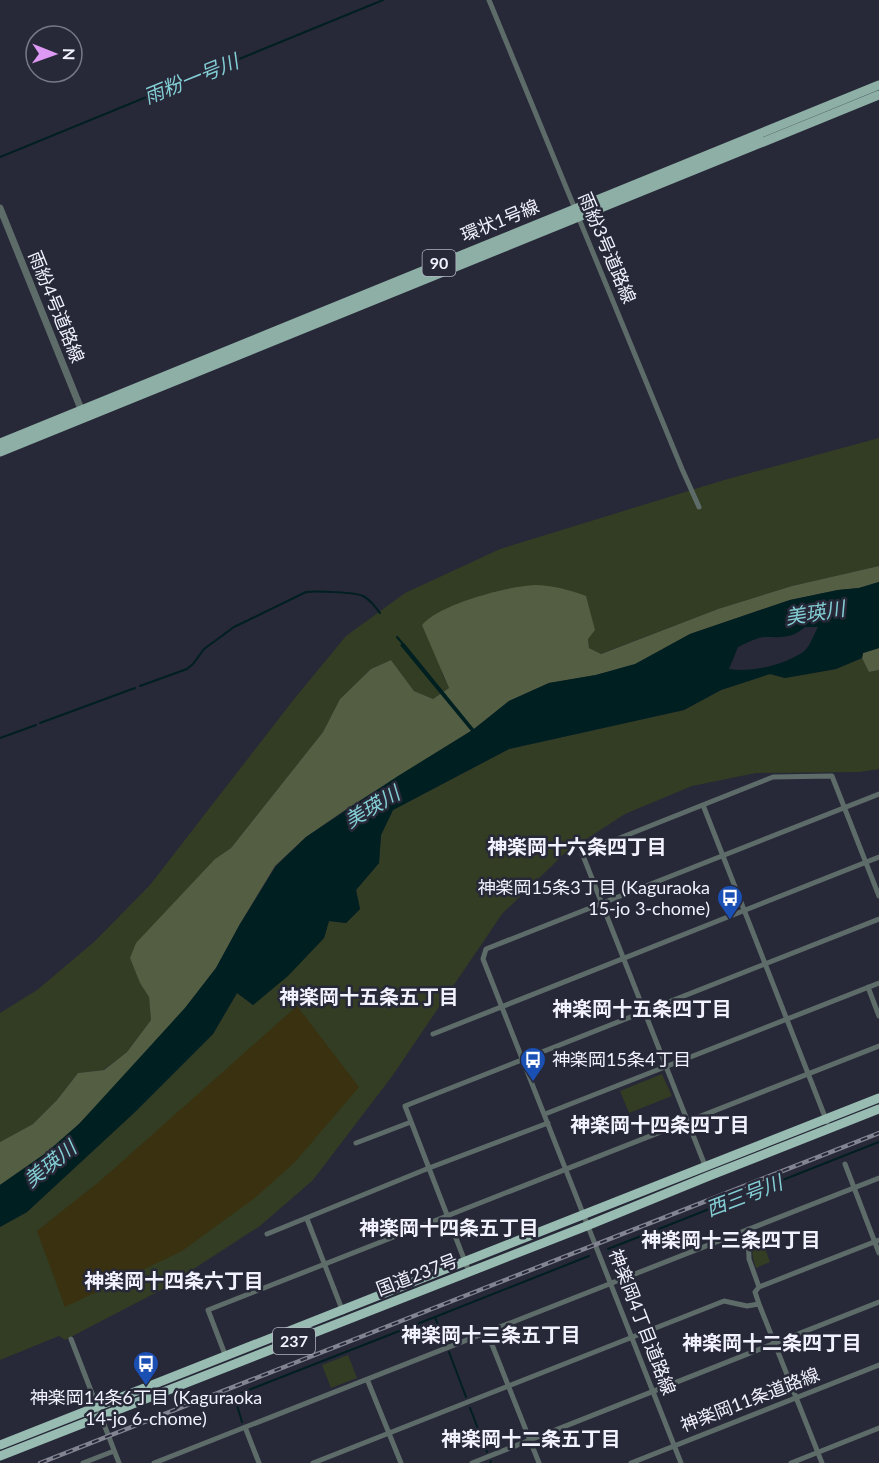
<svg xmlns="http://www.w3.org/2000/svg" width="879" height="1463" font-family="Lato,'Noto Sans JP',sans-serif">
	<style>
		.green { fill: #333d23 }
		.forest { fill: #535e42 }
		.sand { fill: #393110 }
		.water { fill: #001f21; fill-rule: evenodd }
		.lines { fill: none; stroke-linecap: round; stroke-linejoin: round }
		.stream { stroke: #001f21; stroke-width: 2 }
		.minor { stroke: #5d6c68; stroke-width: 5 }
		.tertiary { stroke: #5d6c68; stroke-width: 7 }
		.primary { stroke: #8eafa6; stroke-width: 9 }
		.trunk { stroke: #98bcb2; stroke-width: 9 }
		.rail-casing { stroke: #838491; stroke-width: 4.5 }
		.rail { stroke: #272838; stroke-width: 2; stroke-dasharray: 7; stroke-linecap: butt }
		.labels { text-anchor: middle; stroke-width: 5; stroke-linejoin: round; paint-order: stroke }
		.shield { fill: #272838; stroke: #b4b5c2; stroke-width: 1.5 }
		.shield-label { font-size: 16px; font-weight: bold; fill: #f1f2fd }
		.street-label { font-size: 18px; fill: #f1f2fd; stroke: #272838 }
		.poi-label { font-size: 18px; fill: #f1f2fd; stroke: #272838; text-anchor: end }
		.water-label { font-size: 20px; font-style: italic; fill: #83ced4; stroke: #272838 }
		.neighbourhood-label { font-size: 20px; font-weight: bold; fill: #f1f2fd; stroke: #272838 }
	</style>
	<rect width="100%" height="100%" fill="#272838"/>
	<path class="green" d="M879,438V566L792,586L718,609L600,654L589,648L588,639L442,673L449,688L433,699L414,691L391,660L371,669L340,699L323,732L231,848L215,859L140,983L149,996L151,1020L127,1052L103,1070L78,1073L57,1100L33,1124L0,1142V1013L37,990L94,942L150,885L294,699L346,636L405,593L500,549L724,480Z
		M862,658L869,672L879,670V769L860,772L756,773L692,786L625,814L565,853L502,914L393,1075L313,1180L260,1226L161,1290L65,1340L59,1336L0,1360V1227L27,1212L135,1112L213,1034L237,993L253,1005L288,975L324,938L329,921L346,923L360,909L356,890L379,863L381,835L393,810L509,749L684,710L721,690L770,674L785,678L836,669Z
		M662,1074L672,1096L629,1113L620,1091Z
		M755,1230L759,1232L770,1262L756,1268C752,1257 749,1240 755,1230Z
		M348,1355L357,1378L331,1388L322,1365Z"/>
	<path class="forest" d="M879,566V582L859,588L838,590L790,600L690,634L636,664L596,675L549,683L509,701L474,729L348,808L306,837L275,866L240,924L216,968L185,1008L107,1095L79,1124L46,1153L0,1185V1142L33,1124L57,1100L78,1073L104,1070L127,1052L151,1020L149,997L140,983L130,958L136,943L215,859L231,848L323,732L340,699L371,669L391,660L414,691L433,699L449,688L422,625C439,604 508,586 535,585C552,585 570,590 586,596L595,630L588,639L589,648L601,654L718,609L792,586Z
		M879,648V670L869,672L862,658L863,653Z"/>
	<path class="sand" d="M297,1006L359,1087L295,1162L256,1197L182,1251L65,1307L37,1231L100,1181Z"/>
	<path class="water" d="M879,582V648L863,653L862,658L836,669L785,678L770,674L721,690L684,710L509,749L393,810L381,835L379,863L356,890L360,909L346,923L329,921L324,938L288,976L253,1005L237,993L213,1034L135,1112L27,1212L0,1227V1185L46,1153L79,1124L185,1008L216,968L240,924L276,866L306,837L398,776L471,731L400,645L404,643L474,729L509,701L549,683L596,675L635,664L690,634L790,600L838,590L859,588ZM805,627H818C814,634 810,647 803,652C784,665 751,673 729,669L738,647C745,644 757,637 765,637C782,637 791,639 805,627Z"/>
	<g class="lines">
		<path class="stream" d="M0,157L383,0
			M397,637L403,644
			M140,686L187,669L193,664L204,649L234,627L306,592C316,591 355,592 363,596C371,600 375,607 380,613
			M40,723L135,688
			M0,738L36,725
			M608,1249L879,1142
			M445,1344L435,1317L589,1256
			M449,1352L466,1397
			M470,1408L487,1452
			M242,1422L235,1398L236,1395L435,1317
			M490,1463L491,1461"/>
		<path class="minor" d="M489,0L682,469L699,507
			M703,805L827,1122
			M868,987L879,1016
			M433,1034L879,857
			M545,1114L879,983
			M356,1143L411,1122
			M845,1164L879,1253
			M706,1168L582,853L773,777L832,776L879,896
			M307,1219L343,1312
			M267,1234L429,1168L548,1123
			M469,1272L405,1106L879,919
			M759,1287L879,1240
			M759,1304L822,1463
			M487,1332L539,1463
			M71,1339L119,1463
			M226,1357L208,1310L879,1046
			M367,1379L401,1463
			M245,1427L259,1463
			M83,1463L114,1451
			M154,1463L879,1178
			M313,1463L724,1301L747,1306L759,1304L755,1292L759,1287L749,1259L748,1229
			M472,1463L879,1302
			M631,1463L879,1365
			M681,1463L483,959L486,949L879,794
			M791,1463L879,1428"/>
		<path class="tertiary" d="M0,208L83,414"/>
		<path class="primary" d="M0,443L879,85
			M0,452L879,95"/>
		<path class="trunk" d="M0,1445L879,1098
			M0,1456L589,1225L709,1176L879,1109"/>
		<defs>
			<path id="rail" d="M40,1463L879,1133"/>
		</defs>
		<use href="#rail" class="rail-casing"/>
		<use href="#rail" class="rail"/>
	</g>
	<defs>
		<symbol id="bus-pin" viewBox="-11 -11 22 30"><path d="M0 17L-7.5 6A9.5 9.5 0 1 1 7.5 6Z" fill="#1a4fb4" stroke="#272838"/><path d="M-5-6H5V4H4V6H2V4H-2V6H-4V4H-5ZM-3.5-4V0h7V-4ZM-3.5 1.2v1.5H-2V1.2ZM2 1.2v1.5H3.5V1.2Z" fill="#fff"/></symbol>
	</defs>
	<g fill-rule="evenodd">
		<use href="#bus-pin" x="715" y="883" width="30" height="40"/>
		<use href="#bus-pin" x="518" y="1045" width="30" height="40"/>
		<use href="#bus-pin" x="131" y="1349" width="30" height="40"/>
	</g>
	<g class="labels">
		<g class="shield">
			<rect x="422.5" y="250" width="33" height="26" rx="4.5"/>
			<rect x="273" y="1328" width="42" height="26" rx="4.5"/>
		</g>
		<g class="shield-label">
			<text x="439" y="269">90</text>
			<text x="294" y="1347">237</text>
		</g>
		<g class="street-label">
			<text transform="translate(500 221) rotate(-22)" y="6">環状1号線</text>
			<text transform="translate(607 248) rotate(67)" y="6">雨紛3号道路線</text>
			<text transform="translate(56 307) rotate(68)" y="6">雨紛4号道路線</text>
			<text transform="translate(417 1275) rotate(-21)" y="6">国道237号</text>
			<text transform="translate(642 1322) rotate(69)" y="6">神楽岡4丁目道路線</text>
			<text transform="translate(750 1400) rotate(-21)" y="6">神楽岡11条道路線</text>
		</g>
		<g class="poi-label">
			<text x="710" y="894">神楽岡15条3丁目 (Kaguraoka<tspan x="710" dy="21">15-jo 3-chome)</tspan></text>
			<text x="552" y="1066" text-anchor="start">神楽岡15条4丁目</text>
			<text x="146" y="1404" text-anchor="middle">神楽岡14条6丁目 (Kaguraoka<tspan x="146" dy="21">14-jo 6-chome)</tspan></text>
		</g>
		<g class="water-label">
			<text transform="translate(191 79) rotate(-22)" y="7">雨粉一号川</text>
			<text transform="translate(815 613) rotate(-9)" y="7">美瑛川</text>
			<text transform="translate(372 807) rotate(-31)" y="7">美瑛川</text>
			<text transform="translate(50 1164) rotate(-39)" y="7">美瑛川</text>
			<text transform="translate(744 1196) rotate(-21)" y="7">西三号川</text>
		</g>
		<g class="neighbourhood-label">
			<text x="577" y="854">神楽岡十六条四丁目</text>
			<text x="369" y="1004">神楽岡十五条五丁目</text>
			<text x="642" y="1016">神楽岡十五条四丁目</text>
			<text x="660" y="1132">神楽岡十四条四丁目</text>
			<text x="449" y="1235">神楽岡十四条五丁目</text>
			<text x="731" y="1247">神楽岡十三条四丁目</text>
			<text x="174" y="1288">神楽岡十四条六丁目</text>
			<text x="491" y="1342">神楽岡十三条五丁目</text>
			<text x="772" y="1350">神楽岡十二条四丁目</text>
			<text x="531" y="1446">神楽岡十二条五丁目</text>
		</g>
	</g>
	<g transform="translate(54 54) rotate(91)"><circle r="28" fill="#272838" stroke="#787987" stroke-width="1.5"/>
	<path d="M0-4.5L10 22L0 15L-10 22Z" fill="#dd99f3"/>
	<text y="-9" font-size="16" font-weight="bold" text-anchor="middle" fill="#f1f2fd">N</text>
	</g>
</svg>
